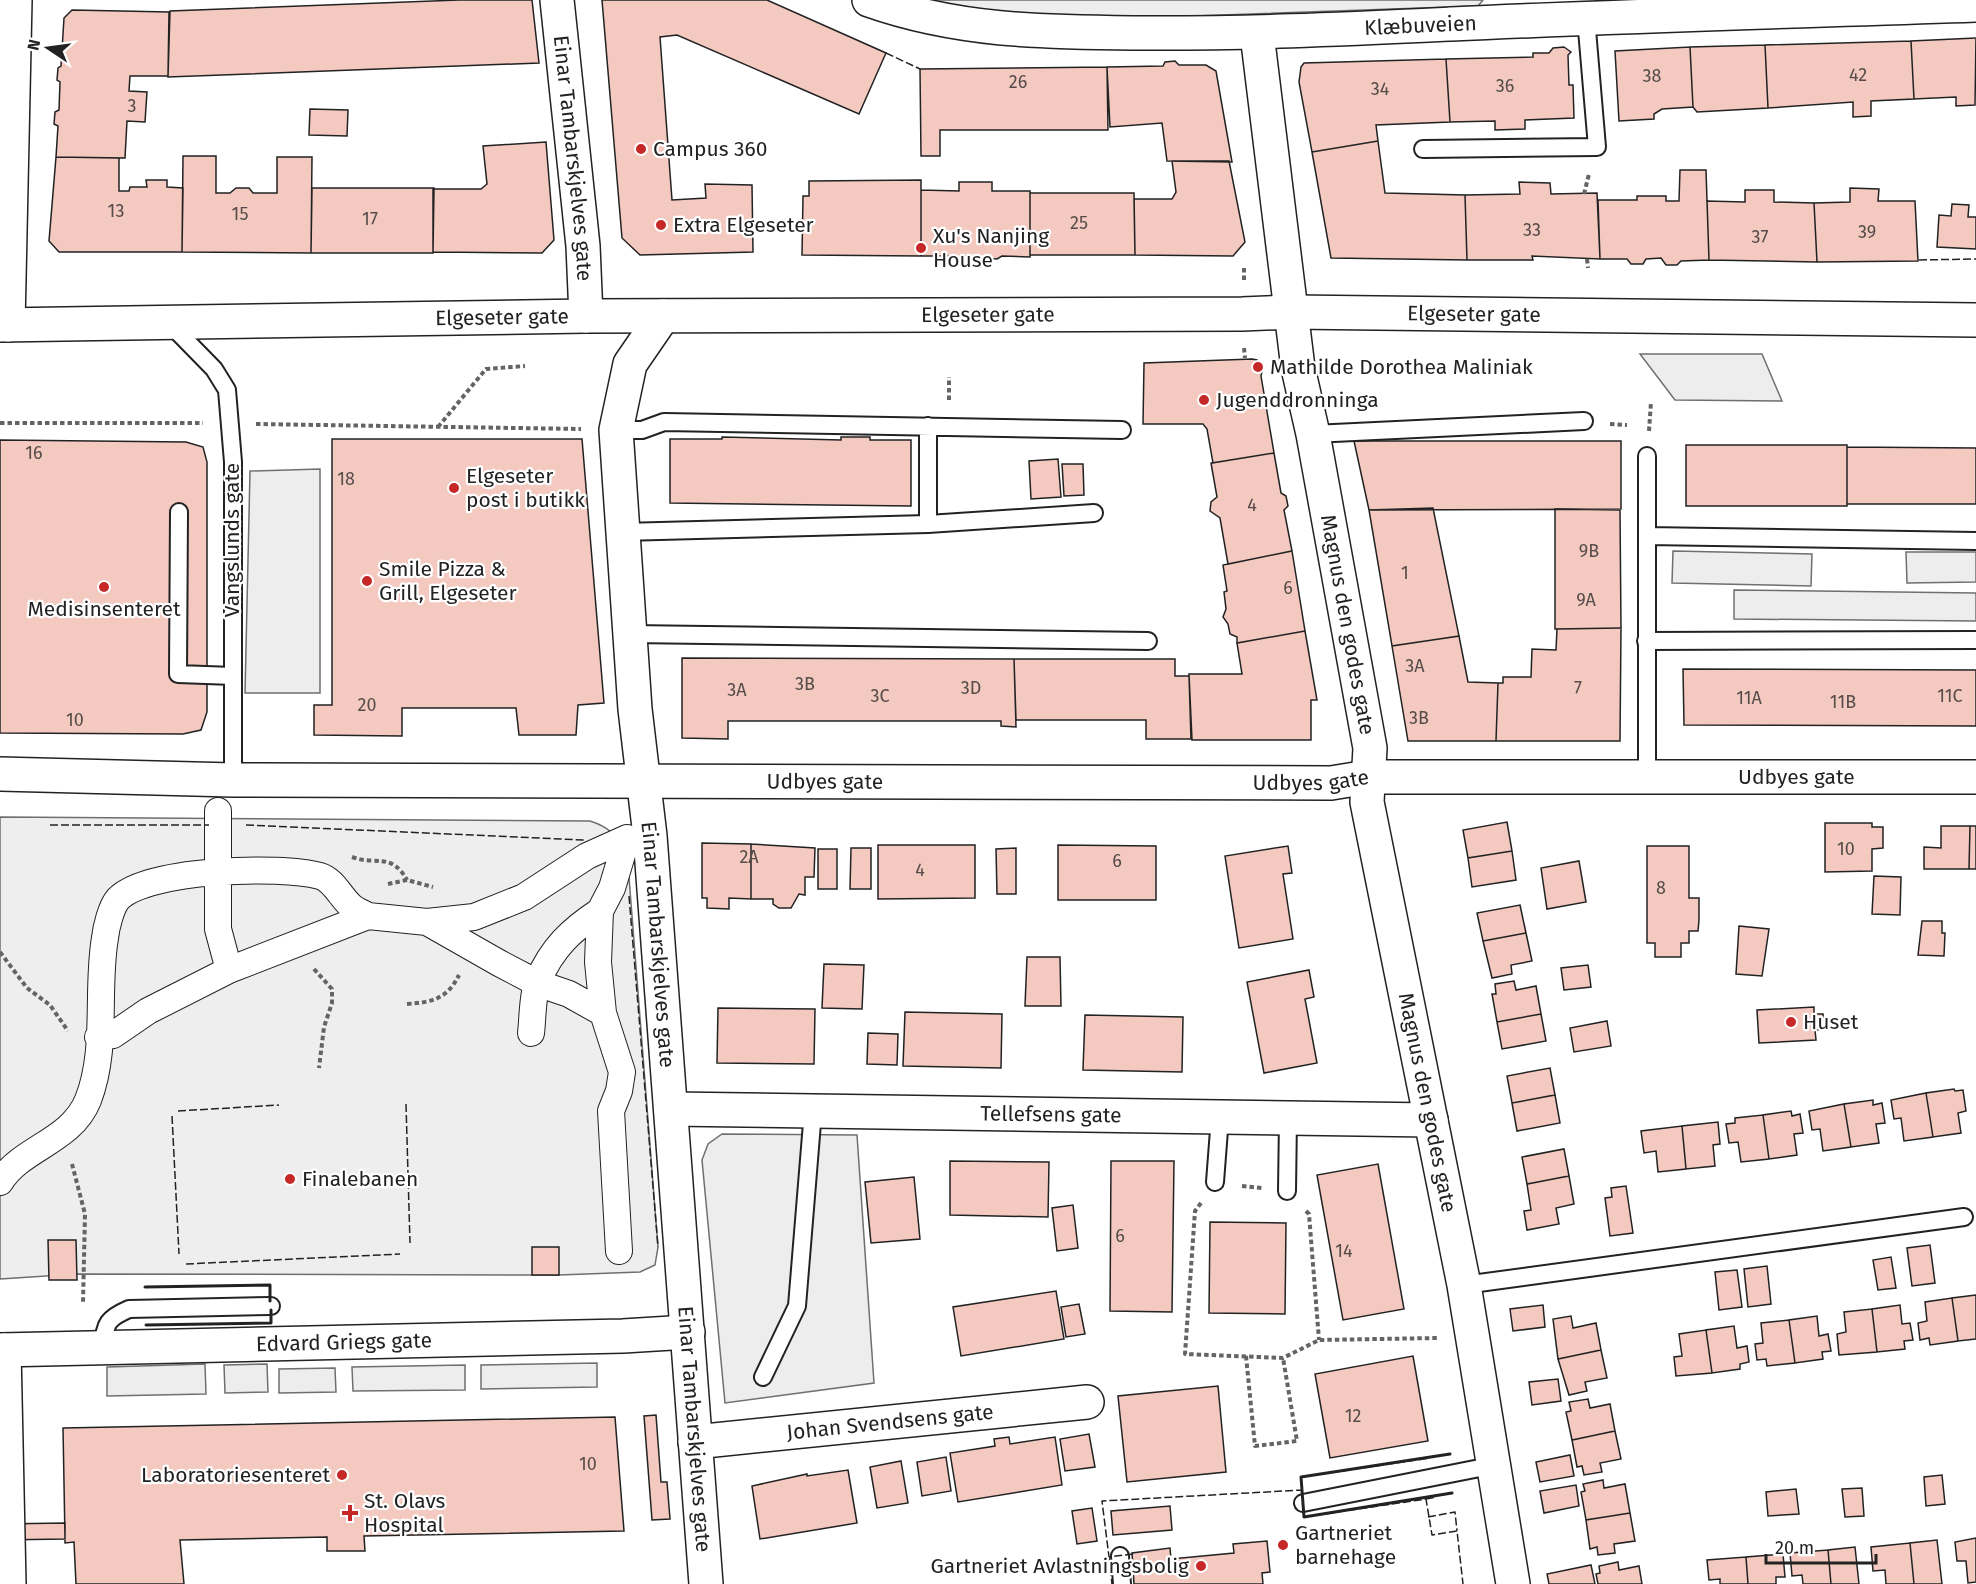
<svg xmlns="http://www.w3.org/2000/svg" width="1976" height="1584" font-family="'Fira Sans',sans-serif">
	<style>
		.green { fill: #eee; stroke: #6f6f6f; stroke-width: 1.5 }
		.parking { fill: #ededed; stroke: #6f6f6f; stroke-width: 1.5 }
		.building { fill: #f3c9c0; stroke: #222; stroke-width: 1.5 }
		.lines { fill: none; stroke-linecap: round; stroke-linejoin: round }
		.service-casing { stroke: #222; stroke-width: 20 }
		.pedestrian-casing { stroke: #222; stroke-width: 28 }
		.minor-casing { stroke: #222; stroke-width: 36 }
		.primary-casing { stroke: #222; stroke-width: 36 }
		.path { stroke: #646464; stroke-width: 4; stroke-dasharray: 4.5 3; stroke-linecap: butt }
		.service { stroke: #fff; stroke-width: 16 }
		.pedestrian { stroke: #fff; stroke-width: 26 }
		.minor { stroke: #fff; stroke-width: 33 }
		.primary { stroke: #fff; stroke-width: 33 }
		.fence { stroke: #222; stroke-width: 1.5; stroke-dasharray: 8 3; stroke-linecap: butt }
		.wall { stroke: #222; stroke-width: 3 }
		.poi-dot { fill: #c62828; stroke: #fff; stroke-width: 2 }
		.labels { text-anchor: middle; stroke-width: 4.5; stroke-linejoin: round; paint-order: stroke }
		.number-label { font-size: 18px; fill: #564c4a }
		.street-label { font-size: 21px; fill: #222; stroke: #fff }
		.poi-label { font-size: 21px; fill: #222; stroke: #fff; text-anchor: start }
	</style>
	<rect width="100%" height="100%" fill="#fff"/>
	<path class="green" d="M920,0H1483L1478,6L1080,20L1020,18Z
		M0,817L590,821C609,827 616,835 627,852L658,1247L655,1265L640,1272L559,1275L77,1274L0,1279Z"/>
	<path class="parking" d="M1640,354H1762L1782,401L1675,400Z
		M320,469V693H245L250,471Z
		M1673,551L1812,554L1811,586L1672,583Z
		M1906,552H1976V582L1907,583Z
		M1734,590L1976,593V621L1734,619Z
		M722,1134L857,1135L874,1383L725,1403L702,1160L708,1144Z
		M597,1363V1387L481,1389V1365Z
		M205,1364L206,1394L107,1396V1367Z
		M267,1364L268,1392L225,1393L224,1365Z
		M465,1365V1390L353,1391L352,1367Z
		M335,1368L336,1392L279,1393V1369Z"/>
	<path class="building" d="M459,0H532L539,63L168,77L170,11Z
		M602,0H767L886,53L859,114L677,35L660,37L672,200L706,198L705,184L752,185L753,252L640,255L622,238Z
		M72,10L169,12L168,76H130L129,91L147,92L145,122L127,121L125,158L56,157L58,126L54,124L55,112L59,110L60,82L57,80L58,68L61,66L64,18Z
		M1976,38L1975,105L1956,106V97L1914,99L1911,41Z
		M1911,41L1914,99L1871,101V116L1853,117V102L1768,108L1765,45Z
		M1765,45L1768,108L1697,112L1693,107L1690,47Z
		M1564,47L1571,52L1568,55L1569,85H1573L1574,118L1525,120V129L1495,130V121L1450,122L1446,59L1533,57V53H1549L1553,48Z
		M1690,47L1693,107L1662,109L1654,114V119L1619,121L1615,51Z
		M1446,59L1450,122L1376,125L1378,141L1312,152L1299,82L1301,67L1304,63Z
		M1175,61L1179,65H1206L1216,71L1232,162L1167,161L1162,123L1110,127L1107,67L1163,66L1165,62Z
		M1107,67L1108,130H940V156H921L920,69Z
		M310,109L348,110L347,136L309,135Z
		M1378,141L1385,193L1465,195L1467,260L1331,258L1312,152Z
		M546,142L554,240L542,253L433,252V189H481L487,184L483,146Z
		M183,156H216V193H230L236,188H249L253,193H277V157H312L311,253L182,252Z
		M56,157L119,158V191H129L130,187H147L146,180H167V187L183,188L182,252H59L49,241Z
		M1172,161H1229L1245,242L1233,256L1135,255L1134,199H1172L1176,192Z
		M1680,170H1706L1709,260L1681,261L1677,265H1666L1661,258L1646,259L1643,264H1631L1627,259H1600L1598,200H1637V196H1666V201H1679Z
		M921,180V256L802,255L803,196H809V181Z
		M959,182H992V191H1030V257L1002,256L997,259L964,256L959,259L949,256H921V190L959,191Z
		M1519,182L1550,183L1551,194L1597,193L1600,259L1532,256L1533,260H1467L1465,195L1520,194Z
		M312,188H434L433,253H311Z
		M1850,188L1879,189L1878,201H1915L1918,261L1817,262L1814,203L1850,202Z
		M1745,190H1774V202L1814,203L1817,262L1709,260L1707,201L1745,202Z
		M1030,193H1134L1135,255H1030Z
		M1952,204L1969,205L1968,217H1976V249L1937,247L1939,215L1951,216Z
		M1252,359L1257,360L1263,367L1261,376L1274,453L1213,463L1207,429L1203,424H1143L1144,363Z
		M722,437L841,440V437H870V440H911V506L670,503V439H722Z
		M332,439H582L604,703L578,705L576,735H519L516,708H402V736L314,735V705H332Z
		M0,440L186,442L203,447L207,462V712L201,730L183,734L0,733Z
		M1354,441H1621V509L1369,510Z
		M1686,445H1847V506H1686Z
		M1847,447L1976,448V504H1847Z
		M1274,453L1281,493L1286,496L1288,506L1284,510L1292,551L1228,564L1220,518L1210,511L1211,502L1217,497L1211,463Z
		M1058,459L1061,497L1031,499L1029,461Z
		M1062,464H1083L1084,495L1064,496Z
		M1433,508L1459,636L1392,646L1369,510Z
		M1555,509L1620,510L1621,628L1555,629Z
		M1292,551L1305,631L1237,643V637L1230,634L1228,624L1223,617L1226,609L1224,592L1227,591L1223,565Z
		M1621,628L1620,741H1496L1498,683H1503V677H1531L1532,649L1556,650L1557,629Z
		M1305,631L1317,700H1311V740H1192L1189,674H1242L1237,643Z
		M1459,636L1468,682L1498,683L1496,741H1408L1392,646Z
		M682,658L1014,659L1016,727L1001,726V721H728V739L682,738Z
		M1014,659H1175V676H1189L1191,739H1146V720H1016Z
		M1683,669L1976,670V726L1684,725Z
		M1507,822L1512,851L1468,858L1463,830Z
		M1825,823H1872V827H1883V848L1872,849V871L1825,872Z
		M1941,826H1970L1969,869H1924V847L1941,848Z
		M1970,826H1976V869H1969Z
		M702,843L751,844V899L729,898V909L707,908V898H702Z
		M751,844L815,848L814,877H805V895L799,894L791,908H779L773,904V899H751Z
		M878,845H975V898L878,899Z
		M1058,845L1156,846V900H1058Z
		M1288,846L1292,873L1283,874L1293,939L1239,948L1225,856Z
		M1647,846H1689V898H1699V920L1698,931H1689V943H1681V957H1655V943H1647Z
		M851,848H871V889H850Z
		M1016,848V894H997L996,849Z
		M818,849H837V889H818Z
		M1512,851L1516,880L1472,887L1468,858Z
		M1579,861L1586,902L1547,909L1541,868Z
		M1874,876L1901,877L1900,915L1872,914Z
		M1520,905L1526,933L1483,941L1477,913Z
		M1922,921H1942V933H1945L1944,956L1918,955Z
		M1739,926L1769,929L1762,976L1736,974Z
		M1526,933L1532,961L1511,965L1512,974L1492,978L1483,941Z
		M1027,957H1060L1061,1006H1025Z
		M824,964L864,965L862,1009L822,1008Z
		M1588,965L1591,987L1564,990L1561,968Z
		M1309,970L1314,997L1305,999L1317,1063L1264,1073L1247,982Z
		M1514,981L1516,990L1536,986L1541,1014L1497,1022L1492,994H1496L1495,984Z
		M1814,1007V1014H1823L1824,1029L1815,1030L1816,1040L1759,1043L1757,1010Z
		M718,1008L815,1009L814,1064L717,1063Z
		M905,1012L1002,1014L1001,1068L903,1066Z
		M1541,1014L1546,1041L1502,1049L1497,1022Z
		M1085,1015L1183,1017L1182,1072L1083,1070Z
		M1607,1021L1611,1046L1574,1052L1570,1028Z
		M868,1033L898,1034L897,1065L867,1064Z
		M1550,1068L1555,1095L1512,1103L1507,1076Z
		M1954,1089L1955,1091L1963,1090L1966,1111L1958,1113L1961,1133L1933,1137L1926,1093Z
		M1926,1093L1933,1137L1904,1141L1901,1118L1894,1119L1891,1100Z
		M1555,1095L1560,1123L1517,1131L1512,1103Z
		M1873,1100V1105L1882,1103L1885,1123L1876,1124L1879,1143L1851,1147L1844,1104Z
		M1844,1104L1851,1147L1823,1151L1820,1129L1812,1130L1809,1111Z
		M1791,1111L1792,1116L1800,1114L1803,1133L1794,1134L1797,1155L1769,1159L1763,1115Z
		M1763,1115L1769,1159L1741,1162L1738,1142L1729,1143L1726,1124L1735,1123V1118Z
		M1718,1122L1720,1144L1713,1145L1715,1166L1686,1169L1682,1126Z
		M1682,1126L1686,1169L1658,1172L1656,1151L1644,1153L1641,1131Z
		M1564,1149L1569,1176L1527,1184L1522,1157Z
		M950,1161L1049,1162L1048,1217L950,1215Z
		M1111,1161H1174L1172,1312L1110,1311Z
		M1378,1164L1404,1309L1343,1320L1317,1175Z
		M1569,1176L1574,1204L1556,1208L1559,1224L1527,1230L1524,1211L1531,1210L1527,1184Z
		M914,1177L920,1239L871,1243L865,1182Z
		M1626,1186L1633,1233L1610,1236L1605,1198L1612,1197L1611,1188Z
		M1073,1205L1078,1248L1057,1251L1052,1208Z
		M1210,1222L1286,1223L1285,1314L1209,1313Z
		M48,1240H76L77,1280H49Z
		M1930,1245L1935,1283L1912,1286L1907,1248Z
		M532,1247H559V1275H532Z
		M1891,1257L1896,1288L1878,1290L1873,1260Z
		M1767,1266L1771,1304L1748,1307L1744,1269Z
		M1737,1270L1742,1307L1719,1310L1715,1272Z
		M1056,1291L1064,1339L961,1356L953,1307Z
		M1976,1295V1339L1958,1341L1952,1298Z
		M1952,1298L1958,1341L1930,1345L1929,1338L1920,1340L1918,1323L1927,1321L1925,1302Z
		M1079,1304L1085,1334L1066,1337L1061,1307Z
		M1543,1305L1545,1327L1513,1331L1510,1309Z
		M1900,1305L1902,1324L1910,1323L1913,1340L1904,1341L1905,1349L1877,1352L1872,1309Z
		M1872,1309L1877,1352L1839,1355L1837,1334L1846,1332L1844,1312Z
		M1571,1316L1573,1328L1596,1323L1601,1350L1558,1359L1553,1319Z
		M1817,1316L1819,1336L1828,1334L1831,1351L1822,1352L1823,1359L1795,1363L1789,1320Z
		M1789,1320L1795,1363L1767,1366L1766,1359L1757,1360L1755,1344L1763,1343L1761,1323Z
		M1734,1326L1737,1348L1747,1346L1749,1362L1740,1364V1369L1712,1373L1706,1330Z
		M1706,1330L1712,1373L1676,1376L1674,1357L1682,1356L1679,1334Z
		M1601,1350L1607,1378L1585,1382L1587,1391L1569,1395L1558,1359Z
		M1413,1356L1428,1441L1330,1458L1315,1374Z
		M1558,1379L1561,1401L1532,1405L1529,1382Z
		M1218,1386L1226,1472L1127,1482L1118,1396Z
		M1588,1399L1590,1408L1610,1404L1615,1431L1572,1440L1566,1412L1571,1411L1569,1402Z
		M656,1415L661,1482H667L670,1519L652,1520L644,1416Z
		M615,1417L624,1531L364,1536L365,1551H327V1537L180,1540L184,1584H76L74,1542L65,1543V1539L63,1428Z
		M1615,1431L1621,1459L1600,1463L1602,1472L1584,1475L1582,1466L1577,1467L1572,1440Z
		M1089,1434L1095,1467L1065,1471L1060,1439Z
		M1009,1437L1010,1444L1055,1437L1062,1485L958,1502L950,1453L995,1446L994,1439Z
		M1570,1455L1574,1476L1540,1482L1536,1462Z
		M946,1457L951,1491L922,1496L917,1462Z
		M901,1461L908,1503L877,1508L870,1467Z
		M848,1470L857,1523L760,1539L752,1486L807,1474V1476Z
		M1942,1475L1945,1504L1926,1506L1924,1477Z
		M1603,1480L1604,1488L1625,1484L1630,1513L1586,1520L1581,1492L1585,1491L1583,1484Z
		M1576,1485L1579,1506L1544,1513L1540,1491Z
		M1862,1488L1864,1516L1845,1517L1842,1489Z
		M1796,1489L1799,1514L1768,1516L1766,1492Z
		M1170,1506L1172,1530L1113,1535L1111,1511Z
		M1092,1508L1097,1541L1077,1544L1072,1511Z
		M1630,1513L1635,1541L1614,1544L1615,1553L1598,1555L1597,1547L1590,1549L1586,1520Z
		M65,1523V1539L0,1540V1524Z
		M1976,1538V1582L1968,1583L1966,1561H1957L1955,1542Z
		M1937,1540L1942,1584H1914L1910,1543Z
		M1267,1541L1270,1572L1262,1573L1263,1584H1134L1132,1553L1170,1548L1171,1559L1234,1553L1233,1544Z
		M1910,1543L1914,1584H1886L1885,1570L1873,1571L1871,1547Z
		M1855,1547L1859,1584H1831L1828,1550Z
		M1828,1550L1831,1584H1803L1802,1575L1792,1576L1790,1553Z
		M1783,1554L1785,1577H1776V1584H1748L1746,1557Z
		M1746,1557L1748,1584H1720V1579L1709,1580L1707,1560Z
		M1618,1562L1619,1570L1639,1566L1642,1584H1598L1596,1574L1600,1573L1599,1566Z
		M1591,1565L1595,1584H1549L1547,1574Z"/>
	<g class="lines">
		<defs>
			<path id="service" d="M1423,149L1597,147L1586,18
				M169,323L214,369L227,390L233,462V780
				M928,426V524
				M616,430H642L664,422L1122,430
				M1313,434L1584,421
				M179,512L178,674L233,676
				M622,532L928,524L1094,513
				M1647,536L1976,541
				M630,634L1148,641
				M1646,641L1976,640
				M1647,777V456
				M1215,1182L1220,1117
				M1287,1191L1288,1118
				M1464,1285L1964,1217
				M102,1348C106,1323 106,1319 129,1309L271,1306
				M763,1377L797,1306L813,1111
				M1303,1503L1495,1465
				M1120,1556L1122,1584"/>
			<path id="pedestrian" d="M218,811V929L229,970
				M427,922L499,963L537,983L569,994L603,1013
				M531,1033C533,1017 532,996 538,981C552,948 571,930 600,911
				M98,1037L113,1035L148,1011L229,970L368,916L427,922L474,917L524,897L587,856L627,838L612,888L600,911L598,962L603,1013L622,1072L619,1091L611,1111L619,1251
				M0,1182C22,1147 71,1142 88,1100C108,1049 96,990 105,938C106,928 111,907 118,899C147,869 280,865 320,876C334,880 341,898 352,907C357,911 363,913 368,916"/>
			<g id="minor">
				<path id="s1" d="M557,0L583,246L586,316"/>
				<path id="s2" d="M869,0C957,31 1041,32 1133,33C1240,34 1345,29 1451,24C1626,16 1801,11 1976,5"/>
				<path id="s3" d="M1257,34L1298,368L1313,434L1370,748L1367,802L1464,1285L1513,1584"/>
				<path id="s4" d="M663,316L630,364L616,430L635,709L650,836L706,1584"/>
				<path d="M8,325L15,0"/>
				<path id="s5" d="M0,774L233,780L1331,783L1368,777H1976"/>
				<path id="s6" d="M671,1109L1431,1120"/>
				<path id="s7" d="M0,1350L623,1336L688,1332"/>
				<path d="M4,1350L9,1584"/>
				<path id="s8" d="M695,1442L1087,1402"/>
			</g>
			<g id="primary">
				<path id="s9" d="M0,325L586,316L1242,314L1292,312L1976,320"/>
			</g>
		</defs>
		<use href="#service" class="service-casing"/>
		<use href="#pedestrian" class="pedestrian-casing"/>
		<use href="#minor" class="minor-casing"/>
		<use href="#primary" class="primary-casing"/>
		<path class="path" d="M1584,194L1589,174
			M1587,259L1588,268
			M1244,280V266
			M1244,348L1245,358
			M949,400V377
			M0,423H203
			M256,424L581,429
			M1610,424L1627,425
			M438,427L486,369L525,366
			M1649,431L1651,402
			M352,857C377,866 391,852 407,880
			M388,884L407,880L433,887
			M0,952L27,988L50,1005L68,1031
			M314,969L332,989V1003L324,1027L319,1068
			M407,1004C433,1002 447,999 459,975
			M72,1164L85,1214L83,1303
			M1242,1186L1262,1188
			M1201,1203L1195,1211L1185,1354L1283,1358L1319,1340L1437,1338
			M1306,1211L1309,1214L1319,1340
			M1246,1356L1255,1446L1297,1441L1283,1358"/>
		<use href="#service" class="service"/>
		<use href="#pedestrian" class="pedestrian"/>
		<use href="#minor" class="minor"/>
		<use href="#primary" class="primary"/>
		<path class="fence" d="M886,53L920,69
			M1919,260L1976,259
			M50,825H209
			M246,825L584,840
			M629,896L658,1247
			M406,1104L410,1243
			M178,1111L279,1105
			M172,1116L179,1254
			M186,1264L400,1254
			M1302,1490L1301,1477L1430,1458
			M1426,1499L1436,1497
			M1303,1507L1304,1517L1426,1499L1432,1535L1457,1531L1463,1584
			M1428,1517L1455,1512L1457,1531
			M1133,1554L1109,1557L1102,1501L1302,1490V1498
			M1109,1557L1112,1584"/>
		<path class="wall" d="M145,1287L270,1285V1301
			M146,1325L271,1323V1310
			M1450,1454L1301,1477L1304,1517L1452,1493"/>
	</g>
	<g class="poi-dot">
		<circle cx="641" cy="149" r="6"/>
		<circle cx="661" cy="225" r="6"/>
		<circle cx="921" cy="248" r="6"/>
		<circle cx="1258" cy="367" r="6"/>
		<circle cx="1204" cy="400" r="6"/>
		<circle cx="454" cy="488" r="6"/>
		<circle cx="367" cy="581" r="6"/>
		<circle cx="104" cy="587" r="6"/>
		<circle cx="1791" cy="1022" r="6"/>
		<circle cx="290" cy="1179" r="6"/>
		<circle cx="342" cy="1475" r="6"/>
		<path d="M347 1504h6v6h6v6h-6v6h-6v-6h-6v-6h6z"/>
		<circle cx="1283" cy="1545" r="6"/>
		<circle cx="1201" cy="1566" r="6"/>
	</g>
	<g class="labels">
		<g class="number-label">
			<text x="1858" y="81">42</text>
			<text x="1652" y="82">38</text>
			<text x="1018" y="88">26</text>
			<text x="1505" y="92">36</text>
			<text x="1380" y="95">34</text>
			<text x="132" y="112">3</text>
			<text x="116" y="217">13</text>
			<text x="240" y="220">15</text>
			<text x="370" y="225">17</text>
			<text x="1079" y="229">25</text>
			<text x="1532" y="236">33</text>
			<text x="1867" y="238">39</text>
			<text x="1760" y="243">37</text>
			<text x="34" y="459">16</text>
			<text x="346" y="485">18</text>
			<text x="1252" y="511">4</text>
			<text x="1589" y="557">9B</text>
			<text x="1405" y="579">1</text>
			<text x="1288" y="594">6</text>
			<text x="1586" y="606">9A</text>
			<text x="1415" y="672">3A</text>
			<text x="805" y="690">3B</text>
			<text x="971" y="694">3D</text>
			<text x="1578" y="694">7</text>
			<text x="737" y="696">3A</text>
			<text x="880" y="702">3C</text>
			<text x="1950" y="702">11C</text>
			<text x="1749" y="704">11A</text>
			<text x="1843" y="708">11B</text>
			<text x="367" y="711">20</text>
			<text x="1419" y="724">3B</text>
			<text x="75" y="726">10</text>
			<text x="1846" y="855">10</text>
			<text x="749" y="863">2A</text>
			<text x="1117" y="867">6</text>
			<text x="920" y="876">4</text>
			<text x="1661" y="894">8</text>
			<text x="1120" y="1242">6</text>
			<text x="1344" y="1257">14</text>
			<text x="1353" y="1422">12</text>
			<text x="588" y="1470">10</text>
		</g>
		<g class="street-label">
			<text dy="7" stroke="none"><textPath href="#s2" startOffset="555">Klæbuveien</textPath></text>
			<text dy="7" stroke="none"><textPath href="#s1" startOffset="159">Einar Tambarskjelves gate</textPath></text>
			<text dy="7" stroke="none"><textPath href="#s9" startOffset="1474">Elgeseter gate</textPath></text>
			<text dy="7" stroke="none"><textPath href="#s9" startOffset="988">Elgeseter gate</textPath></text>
			<text dy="7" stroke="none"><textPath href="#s9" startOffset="502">Elgeseter gate</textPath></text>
			<text transform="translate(232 540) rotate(-90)" y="7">Vangslunds gate</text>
			<text dy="7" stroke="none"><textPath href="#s3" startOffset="598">Magnus den godes gate</textPath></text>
			<text dy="7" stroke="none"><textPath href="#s5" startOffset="1797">Udbyes gate</textPath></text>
			<text dy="7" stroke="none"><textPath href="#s5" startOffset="825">Udbyes gate</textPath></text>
			<text dy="7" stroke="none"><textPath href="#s5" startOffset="1311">Udbyes gate</textPath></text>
			<text dy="7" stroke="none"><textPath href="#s4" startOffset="642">Einar Tambarskjelves gate</textPath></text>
			<text dy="7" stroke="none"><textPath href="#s3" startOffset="1084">Magnus den godes gate</textPath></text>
			<text dy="7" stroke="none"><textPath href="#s6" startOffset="380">Tellefsens gate</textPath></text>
			<text dy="7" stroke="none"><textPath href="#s7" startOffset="344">Edvard Griegs gate</textPath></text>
			<text dy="7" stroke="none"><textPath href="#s8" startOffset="196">Johan Svendsens gate</textPath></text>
			<text dy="7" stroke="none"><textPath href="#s4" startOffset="1128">Einar Tambarskjelves gate</textPath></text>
		</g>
		<g class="poi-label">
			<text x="653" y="156">Campus 360</text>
			<text x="673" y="232">Extra Elgeseter</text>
			<text x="933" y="243">Xu's Nanjing<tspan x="933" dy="24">House</tspan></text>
			<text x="1270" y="374">Mathilde Dorothea Maliniak</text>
			<text x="1216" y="407">Jugenddronninga</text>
			<text x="466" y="483">Elgeseter<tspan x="466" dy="24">post i butikk</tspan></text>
			<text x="379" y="576">Smile Pizza &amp;<tspan x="379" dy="24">Grill, Elgeseter</tspan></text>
			<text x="104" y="616" text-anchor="middle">Medisinsenteret</text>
			<text x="1803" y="1029">Huset</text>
			<text x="302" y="1186">Finalebanen</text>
			<text x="330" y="1482" text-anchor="end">Laboratoriesenteret</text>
			<text x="364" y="1508">St. Olavs<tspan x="364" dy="24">Hospital</tspan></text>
			<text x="1295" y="1540">Gartneriet<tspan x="1295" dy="24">barnehage</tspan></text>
			<text x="1189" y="1573" text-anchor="end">Gartneriet Avlastningsbolig</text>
		</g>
	</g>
	<g transform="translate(48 48) rotate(283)" stroke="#ffffff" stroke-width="4.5" paint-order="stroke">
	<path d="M0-4.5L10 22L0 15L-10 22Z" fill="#222222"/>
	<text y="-9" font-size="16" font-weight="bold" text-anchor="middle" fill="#222222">N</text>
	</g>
	<path d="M1766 1554v9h110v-9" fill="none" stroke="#222222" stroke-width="3"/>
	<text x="1775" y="1554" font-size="18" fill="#222222" stroke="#ffffff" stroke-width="4.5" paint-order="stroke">20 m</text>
</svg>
